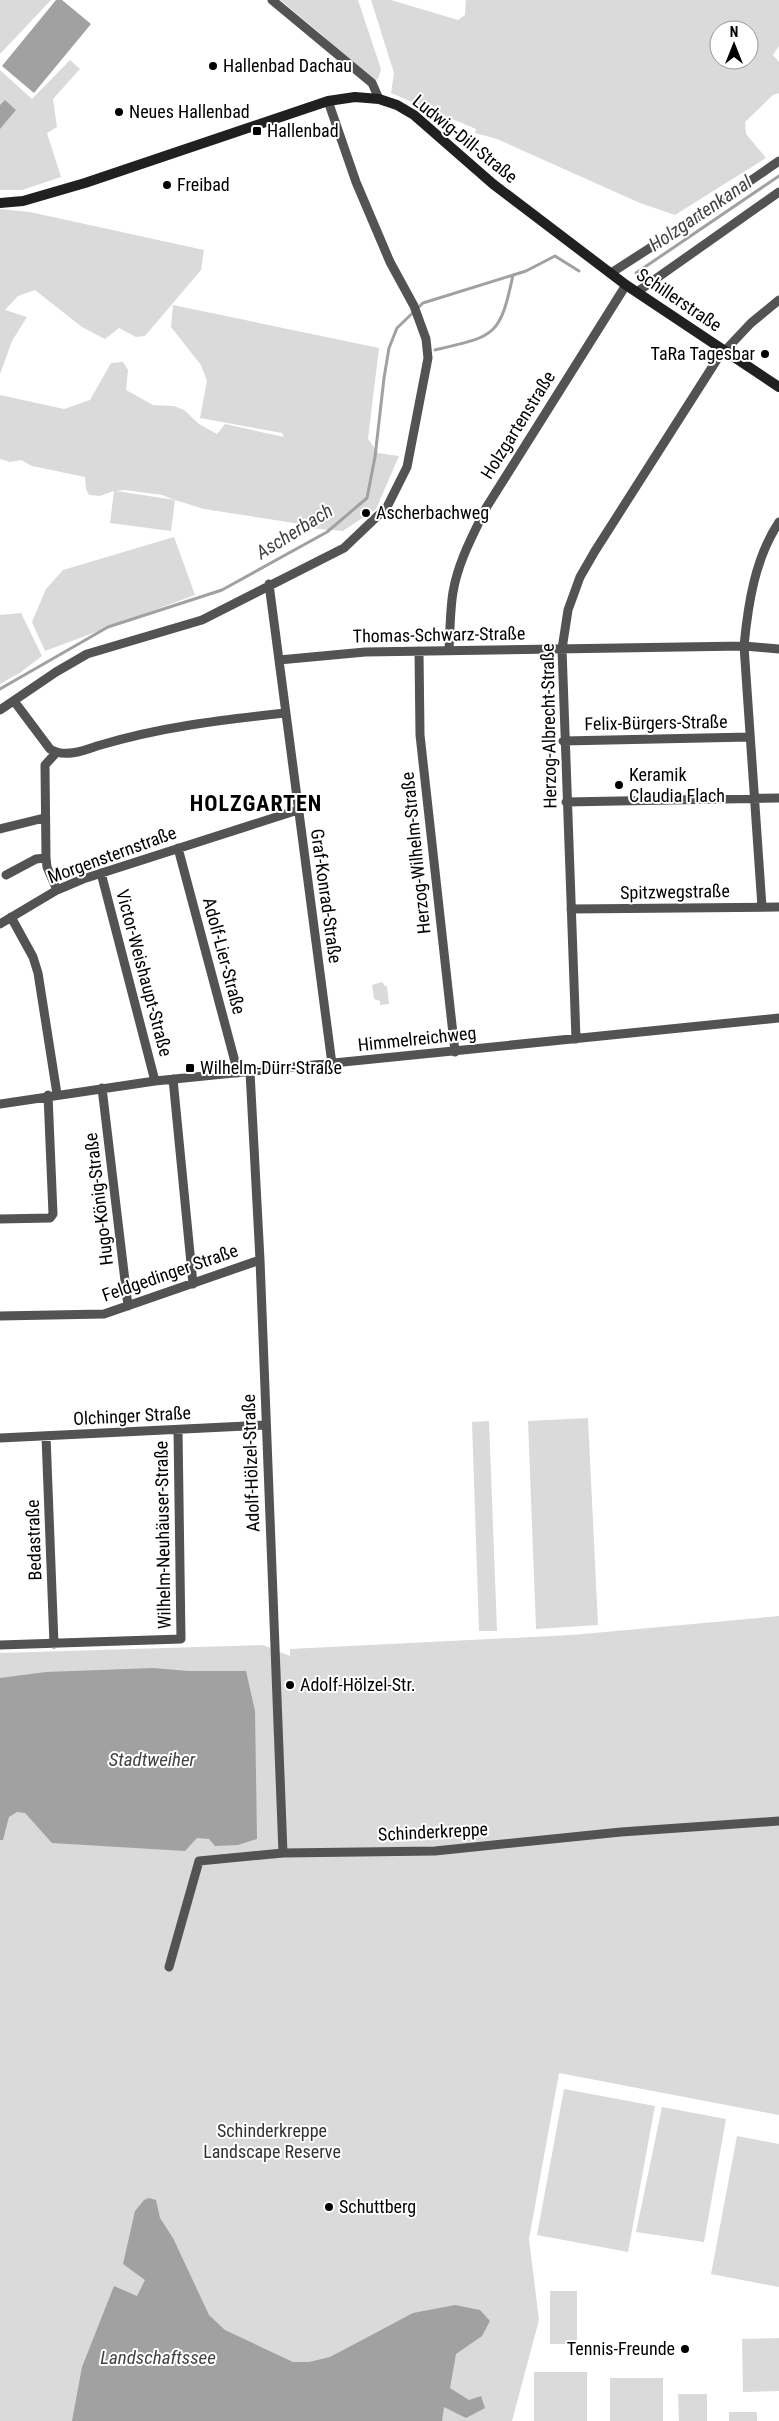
<svg xmlns="http://www.w3.org/2000/svg" width="779" height="2421" font-family="'Roboto Condensed',sans-serif">
	<style>
		.green { fill: #dadada; fill-rule: evenodd }
		.water { fill: #a1a1a1 }
		.lines { fill: none; stroke-linecap: round; stroke-linejoin: round }
		.stream { stroke: #a1a1a1; stroke-width: 3 }
		.street { stroke: #535353; stroke-width: 9 }
		.secondary { stroke: #202020; stroke-width: 10 }
		.poi-dot { fill: #000; stroke: #fff; stroke-width: 2 }
		.labels { text-anchor: middle; stroke-width: 4; stroke-linejoin: round; paint-order: stroke }
		.poi-label { font-size: 18px; fill: #000; stroke: #fff; text-anchor: start }
		.street-label { font-size: 18px; fill: #000; stroke: #fff }
		.park-label { font-size: 18px; fill: #313131; stroke: #fff }
		.water-label { font-size: 19px; font-style: italic; fill: #424242; stroke: #fff }
		.district-label { font-size: 22px; font-weight: bold; letter-spacing: 1px; fill: #000; stroke: #fff }
	</style>
	<rect width="100%" height="100%" fill="#fff"/>
	<path class="green" d="M0,0H51L0,54Z
		M280,0H358L381,69L378,79L373,81L367,79L321,34Z
		M371,0H391L458,20L465,15L466,0H779V46L773,55L779,62V93L773,95L745,122L746,134L766,158L675,215L640,203L497,139L475,133L476,129L391,93L394,73ZM719,30H749V60H719Z
		M70,60L80,69L53,99L57,127L47,133L61,177L22,190H0V70L32,99Z
		M0,209L30,212L204,250L201,270L145,336L136,337L119,328L105,339L82,327L35,290L18,296L5,310L27,317L12,341L0,374Z
		M173,305L379,348L368,439L378,453L399,456L376,509L343,531L309,528L294,523L204,509L175,500L171,531L110,523L114,491L100,496L89,495L86,489L85,477L32,466L21,460L10,462L0,459V395L64,409L90,400L111,363L123,362L128,370L126,390L153,405L174,406L184,410L199,424L217,434L225,424L284,437L282,433L200,418L207,381L201,365L171,327ZM125,490L162,495L175,500L116,491Z
		M174,537L195,595L45,651L32,622L46,589L63,570Z
		M21,613L42,656L21,672L0,684V615Z
		M382,982L385,986H387L389,1004L380,1005V1001L374,999L372,985Z
		M588,1418L598,1625L536,1629L528,1421Z
		M489,1421L497,1631H479L472,1422Z
		M779,1616V2115L559,2073L529,2239L539,2320L512,2421H0V1653L263,1645L290,1656V1649L572,1635Z
		M564,2089L655,2106L628,2252L537,2235Z
		M662,2107L726,2119L704,2242L636,2232Z
		M737,2136L779,2144V2287L711,2274Z
		M550,2291H577V2344H550Z
		M779,2338V2391L743,2392L742,2339Z
		M534,2372H587V2421H534Z
		M610,2378H663V2421H610Z
		M678,2394H707V2421H679Z
		M729,2412H757V2421H729Z"/>
	<path class="water" d="M56,0H62L91,24L34,93L2,66Z
		M5,100L16,110L0,129V105Z
		M153,1668L189,1671H246L255,1711L257,1839L238,1845L215,1846L209,1839L197,1838L185,1851L52,1843L25,1813L17,1812L9,1817L3,1840H0V1678L46,1672Z
		M149,2198L156,2200L160,2218L173,2238L209,2315L225,2330L293,2362H309L330,2357L413,2313L455,2305L480,2310L490,2321L482,2336L456,2354L450,2388L469,2400L481,2396L485,2408L466,2418L444,2407L442,2421H72L82,2367L114,2286L137,2296L145,2280L123,2264L135,2211L144,2200Z"/>
	<g class="lines">
		<path class="stream" d="M636,273L779,176
			M435,350C495,336 500,337 513,275
			M0,689L108,627L222,590L327,532L367,498L375,457L384,378L389,348L397,328L423,303L526,271L555,256L579,271"/>
		<path class="street" d="M272,0L372,83L379,99
			M611,273L695,219L779,161
			M637,292L779,192
			M269,584L332,1064
			M419,651L420,735L455,1052
			M449,651C450,631 450,611 453,592C458,562 473,535 486,508L626,285
			M279,660L365,652L744,646L779,649
			M14,701L50,749C64,758 83,751 97,746C160,727 220,720 285,713
			M0,710L56,672L87,654L202,620L344,548L387,507L407,467L428,358L426,339L414,306L390,262L356,182L328,101
			M563,741L750,737
			M56,753L45,765L46,858L47,867L57,890
			M566,802L779,798
			M0,829L44,818
			M178,848L238,1073
			M101,873L155,1081
			M6,875L36,859L46,858
			M762,907L744,646C748,604 755,558 779,522
			M571,909L779,907
			M11,917L33,957L38,973L57,1094
			M0,924L57,890L83,879L298,810
			M576,1039L562,649L568,610L580,577L595,551L718,358L751,323L779,300
			M250,1072L260,1260L283,1853
			M173,1079L193,1284
			M102,1088L128,1306
			M0,1104L155,1081L779,1018
			M0,1219L50,1218L53,1214L48,1095
			M0,1316L104,1314L260,1260
			M46,1436L54,1644
			M0,1438L266,1425
			M0,1645L181,1639L178,1430
			M169,1967L199,1861L283,1853L435,1851L621,1832L779,1821"/>
		<path class="secondary" d="M0,203L23,201L85,183L328,101L355,97L379,99L397,105L414,115L493,184L626,285L779,387"/>
	</g>
	<g class="poi-dot">
		<circle cx="213" cy="66" r="5"/>
		<circle cx="119" cy="112" r="5"/>
		<rect x="252" y="126" width="10" height="10" rx="2.5"/>
		<circle cx="167" cy="185" r="5"/>
		<circle cx="765" cy="354" r="5"/>
		<circle cx="366" cy="513" r="5"/>
		<circle cx="619" cy="785" r="5"/>
		<rect x="185" y="1063" width="10" height="10" rx="2.5"/>
		<circle cx="290" cy="1685" r="5"/>
		<circle cx="329" cy="2207" r="5"/>
		<circle cx="685" cy="2349" r="5"/>
	</g>
	<g class="labels">
		<g class="poi-label">
			<text x="223" y="72">Hallenbad Dachau</text>
			<text x="129" y="118">Neues Hallenbad</text>
			<text x="267" y="137">Hallenbad</text>
			<text x="177" y="191">Freibad</text>
			<text x="755" y="360" text-anchor="end">TaRa Tagesbar</text>
			<text x="376" y="519">Ascherbachweg</text>
			<text x="629" y="781">Keramik<tspan x="629" dy="21">Claudia Flach</tspan></text>
			<text x="200" y="1074">Wilhelm-Dürr-Straße</text>
			<text x="300" y="1691">Adolf-Hölzel-Str.</text>
			<text x="339" y="2213">Schuttberg</text>
			<text x="675" y="2355" text-anchor="end">Tennis-Freunde</text>
		</g>
		<g class="street-label">
			<text transform="translate(465 139) rotate(39)" y="6">Ludwig-Dill-Straße</text>
			<text transform="translate(679 300) rotate(34)" y="6">Schillerstraße</text>
			<text transform="translate(518 425) rotate(-58)" y="6">Holzgartenstraße</text>
			<text transform="translate(439 635) rotate(-1)" y="6">Thomas-Schwarz-Straße</text>
			<text transform="translate(656 723) rotate(-1)" y="6">Felix-Bürgers-Straße</text>
			<text transform="translate(549 726) rotate(-91)" y="6">Herzog-Albrecht-Straße</text>
			<text transform="translate(416 853) rotate(-96)" y="6">Herzog-Wilhelm-Straße</text>
			<text transform="translate(112 855) rotate(-20)" y="6">Morgensternstraße</text>
			<text transform="translate(675 892) rotate(-1)" y="6">Spitzwegstraße</text>
			<text transform="translate(326 896) rotate(82)" y="6">Graf-Konrad-Straße</text>
			<text transform="translate(224 956) rotate(75)" y="6">Adolf-Lier-Straße</text>
			<text transform="translate(144 973) rotate(75)" y="6">Victor-Weishaupt-Straße</text>
			<text transform="translate(417 1039) rotate(-6)" y="6">Himmelreichweg</text>
			<text transform="translate(99 1199) rotate(-97)" y="6">Hugo-König-Straße</text>
			<text transform="translate(170 1273) rotate(-19)" y="6">Feldgedinger Straße</text>
			<text transform="translate(132 1416) rotate(-3)" y="6">Olchinger Straße</text>
			<text transform="translate(251 1463) rotate(-92)" y="6">Adolf-Hölzel-Straße</text>
			<text transform="translate(163 1535) rotate(-91)" y="6">Wilhelm-Neuhäuser-Straße</text>
			<text transform="translate(34 1540) rotate(-92)" y="6">Bedastraße</text>
			<text transform="translate(433 1832) rotate(-3)" y="6">Schinderkreppe</text>
		</g>
		<g class="park-label">
			<text x="272" y="2137">Schinderkreppe<tspan x="272" dy="21">Landscape Reserve</tspan></text>
		</g>
		<g class="water-label">
			<text transform="translate(700 213) rotate(-34)" y="7">Holzgartenkanal</text>
			<text transform="translate(294 531) rotate(-32)" y="7">Ascherbach</text>
			<text x="152" y="1766">Stadtweiher</text>
			<text x="158" y="2364">Landschaftssee</text>
		</g>
		<g class="district-label">
			<text x="256" y="811">HOLZGARTEN</text>
		</g>
	</g>
	<g transform="translate(734 45)"><circle r="24" fill="#ffffff" stroke="#999999"/>
	<path d="M0-4L9 19L0 12L-9 19Z" fill="#000000"/>
	<text y="-8" font-size="14" font-weight="bold" text-anchor="middle" fill="#000000">N</text>
	</g>
</svg>
